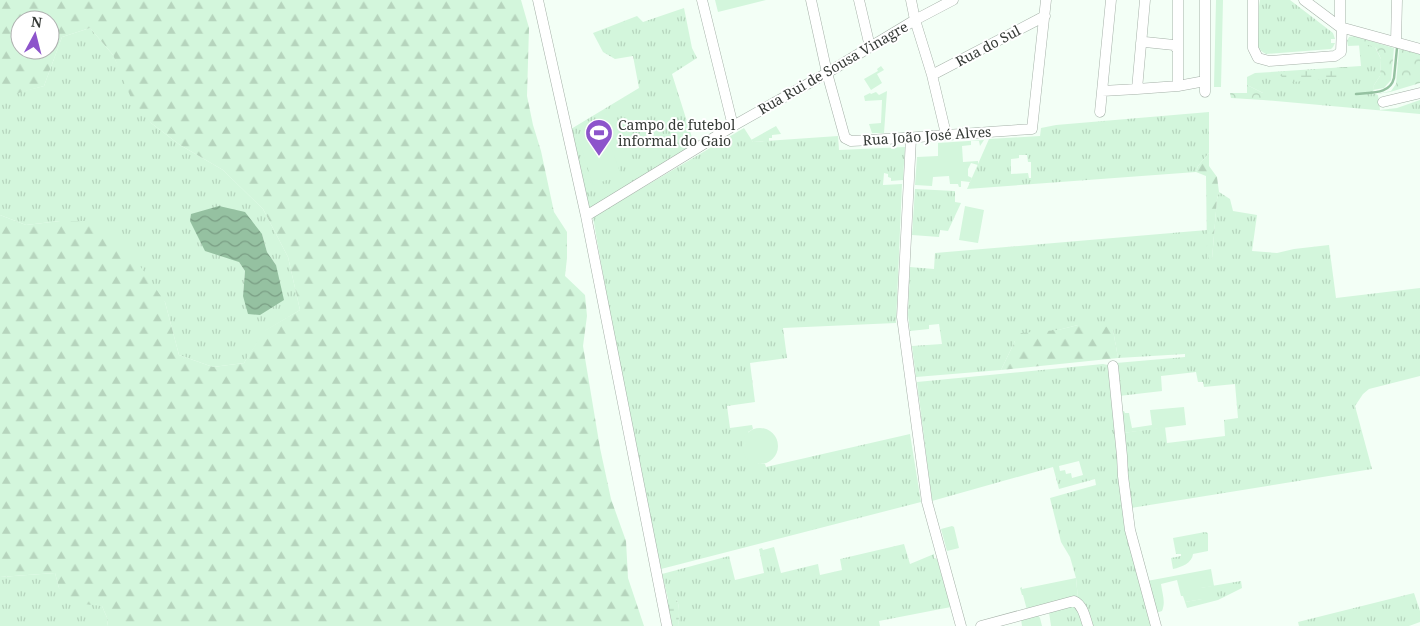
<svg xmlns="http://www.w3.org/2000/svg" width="1420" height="626" font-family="'Noto Serif',serif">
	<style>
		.grass { fill: url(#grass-tufts); fill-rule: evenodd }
		.forest { fill: url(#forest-firs); fill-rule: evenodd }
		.wetland { fill: url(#wetland-marsh) }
		.park { fill: url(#park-crowns) }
		.garden { fill: #d3f6dc }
		.water { fill: url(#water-waves) }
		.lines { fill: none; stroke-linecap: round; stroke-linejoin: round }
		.stream { stroke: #95c1a1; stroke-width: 2.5 }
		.minor-casing { stroke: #a5b1a8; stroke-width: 11 }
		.minor { stroke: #fff; stroke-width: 10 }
		.labels { text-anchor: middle; stroke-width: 4; stroke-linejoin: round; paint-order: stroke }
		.street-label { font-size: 14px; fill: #353a36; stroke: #fff }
		.poi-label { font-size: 14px; fill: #353a36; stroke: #fff; text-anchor: start }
	</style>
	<defs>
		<pattern id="grass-tufts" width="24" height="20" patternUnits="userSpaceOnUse" patternTransform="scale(1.25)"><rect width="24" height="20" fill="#d3f6dc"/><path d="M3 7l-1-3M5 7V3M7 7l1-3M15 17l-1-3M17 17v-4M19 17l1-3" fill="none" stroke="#b6d4bd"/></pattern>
		<pattern id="forest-firs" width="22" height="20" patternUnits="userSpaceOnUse" patternTransform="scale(1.25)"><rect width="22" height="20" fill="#d3f6dc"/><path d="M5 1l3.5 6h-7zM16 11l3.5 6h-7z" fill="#b6d4bd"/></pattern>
		<pattern id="wetland-marsh" width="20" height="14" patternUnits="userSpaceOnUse" patternTransform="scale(1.25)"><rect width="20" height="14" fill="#d3f6dc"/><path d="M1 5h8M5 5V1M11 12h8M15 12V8" fill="none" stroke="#b6d4bd"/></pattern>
		<pattern id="park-crowns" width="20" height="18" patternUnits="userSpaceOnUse" patternTransform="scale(1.25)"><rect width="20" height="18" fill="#d3f6dc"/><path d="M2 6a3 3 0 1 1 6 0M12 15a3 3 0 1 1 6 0" fill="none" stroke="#b6d4bd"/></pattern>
		<pattern id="water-waves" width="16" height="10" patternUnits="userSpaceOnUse" patternTransform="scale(1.25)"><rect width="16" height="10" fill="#95c1a1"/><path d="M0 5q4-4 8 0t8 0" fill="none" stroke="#7a9e84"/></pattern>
	</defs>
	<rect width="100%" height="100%" fill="#f3fff6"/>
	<path class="grass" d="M1260,0H1290L1333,33L1335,39H1331V43H1335L1333,47L1331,49L1266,54C1262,52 1259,50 1258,46L1259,6Z
		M684,8L692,48L697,58L672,74L695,147L585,211L571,129L639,88L633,56L615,59L603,52L593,33L637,16L643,22Z
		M90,28L113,55L122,74L151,123L180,145L223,170L263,209L288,257L300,310L265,331L244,363L213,367L179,355L165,302L60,221L26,225L0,215V97L44,86L62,37ZM262,234L267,252L276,265L243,296L245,271L239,262Z
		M1359,45H1370L1375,47L1381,59L1380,76L1374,85L1373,93L1378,95L1380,110L1397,108L1420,100V114L1263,100V93L1247,85V77L1255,73L1361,66Z
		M1209,112V153L1198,166L1196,172L967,189L989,139L1040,136L1041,128L1056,125ZM1019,155H1027L1028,162H1031V178H1029L1028,173L1011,174V159L1019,158Z
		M744,128L753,142L838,136L839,150L905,147L903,180L891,181V178L888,177V174L884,173L883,185L902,184L896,323L783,328L787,358L750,363L755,402L727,406L730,428L752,425L753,429L748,432L758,464H765L766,467L910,434L921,502L661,569C635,452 613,335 593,217Z
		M915,189L955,191V202L961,203L948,231L940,230L939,237L912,235Z
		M1219,192L1230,199L1233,211L1257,215L1252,251L1277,253L1294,249L1329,245L1336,298L1420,288V376L1369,389L1363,394L1355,406L1372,469L1131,508L1123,433L1165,427L1167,443L1225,436L1224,420L1238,418L1235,384L1204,387L1203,382H1198L1196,372L1161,376L1162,391L1119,396L1116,363L1185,357V354L1118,358L1113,330L1078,325L1015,341L1001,370L916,377L912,346L942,344L939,324L929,325V329L910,331L908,315L910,267L934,269L935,253L1207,230V253L1212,259L1217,199Z
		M1103,364L1108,365L1111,369L1119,450L1153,626H1092L1078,599L1076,578L1070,557L1061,542L1050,498L1096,485L1095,479L1059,489L1053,467L932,501L917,382ZM1079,461L1083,475L1072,478L1071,473L1066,474L1065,470L1060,471L1059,466Z
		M1205,532L1208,533V551L1193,554C1192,563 1182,567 1173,569L1171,558L1181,556V554H1176L1173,538Z
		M904,544L910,564L934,554V558L937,559L951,607L879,621L880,626H679C678,617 681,606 676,599H668L662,574L729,556L735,580L764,573L759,549L762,548L763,550L774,547L781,573L818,564L820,575L842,570L840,559Z
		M55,573L59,588L102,606L108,620L107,626H0V577Z
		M1241,581L1242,588L1218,600L1187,608L1185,602L1202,599L1200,588Z
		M1414,593L1420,611V622L1409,626H1299L1298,622Z
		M1076,604L1083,626H1051L1049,612Z"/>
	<path class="forest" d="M0,0H521L529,28L527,96L533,125L541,151L554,212L567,232V258L565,276L585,295L587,316L583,346L600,448L611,499L626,541L628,578L644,626H107L108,620L102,606L74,603L59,588L55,573L0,577V215L26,225L60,221H93L133,256L165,302L179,355L213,367L244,363L264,331L300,310L288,257L263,209L223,170L180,145L151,123L131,98L113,55L90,28L62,37L44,86L0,98ZM20,20H50V50H20Z
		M1209,153V166L1217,177L1219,192L1217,199L1212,259H1209L1207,253L1206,176L1196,172L1198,166Z
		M1100,323L1113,330L1118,358L1001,370L1015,341L1021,333L1058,330L1078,325Z"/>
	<path class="wetland" d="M1347,67L1349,72L1345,77L1293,82L1285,80L1280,75L1285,72Z
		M668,599H676C681,606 678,617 679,626H670L666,602Z"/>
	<path class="park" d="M1354,36L1394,48L1391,80L1384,88L1373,90L1374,85L1380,76L1381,59L1376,48L1370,45L1348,46L1347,41L1349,37Z
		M1399,49L1420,54V83L1390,92L1376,94L1391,91L1396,84Z
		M1247,85L1263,93V100L1231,98L1230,93H1247Z"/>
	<path class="garden" d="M715,0H766L718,12Z
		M1216,0H1223L1221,87H1214Z
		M881,66L884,70L877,74L882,83L871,90L864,79L878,71L877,69Z
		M887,91L884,133H872L869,124L881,123L882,100L865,101L864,96L870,93L871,94L876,92L879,95Z
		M776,126L781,134L772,135V138H769V141L753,142L751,140Z
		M605,130L621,175L593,185L579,140Z
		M984,140L980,146L979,141H971V145L962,146L963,162L978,161V165L971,163L968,169V176L972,178L970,182L961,181V187H959L958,184H950L949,176L933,177L932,186L915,185L917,157L938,156V143Z
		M965,206L984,210L978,243L959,240Z
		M1184,407L1186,425L1123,433L1122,411H1124L1125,413H1129L1132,428L1152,425L1150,410Z
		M742 446a18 18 0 1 1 36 0a18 18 0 1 1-36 0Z
		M952,526L954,527L959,548L947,551L941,529Z
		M1211,569L1214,586L1201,588L1203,599L1185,602L1183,596H1181L1177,580L1161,584C1162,593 1166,602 1162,611L1156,613L1147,581Z
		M1076,578L1078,599L1027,610L1023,595H1022L1020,588L1022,587V589Z
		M1038,615L1040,618L1042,626H1022L1021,619Z"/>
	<path class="water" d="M219,206L245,212L262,234L267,252L276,265L284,300L260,315L248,314L243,296L245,271L239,262L205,251L190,221L191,214Z"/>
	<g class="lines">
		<path class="stream" d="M1356,94C1370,92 1390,95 1394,78L1397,48"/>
		<defs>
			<path id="minor" d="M538,0L586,216L667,626
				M702,0L733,126
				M811,0L827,73L845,138L851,141C911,138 971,133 1032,129L1046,0
				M859,0L870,47
				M911,0L915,20L932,75L946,134
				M1145,0L1137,89L1178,86V0
				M1253,0V48L1258,58L1269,61L1335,56L1341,52L1342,27
				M1304,0L1340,27L1420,49
				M1340,27V0
				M1396,42L1397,0
				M1141,43L1145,42L1174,45L1178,50
				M932,75L1045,16
				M1178,86L1205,81
				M1102,91L1137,89
				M1205,92V0
				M1383,102L1420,93
				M1100,112L1111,0
				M911,138L902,317L927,502L961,626
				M586,216L733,126L827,73L915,20L953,0
				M1113,366L1122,456L1123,476L1130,530L1156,626
				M981,626L1074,601C1083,605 1085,617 1088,626"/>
		</defs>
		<use href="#minor" class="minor-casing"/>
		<use href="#minor" class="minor"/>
	</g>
	<defs>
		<symbol id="stadium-pin" viewBox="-11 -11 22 30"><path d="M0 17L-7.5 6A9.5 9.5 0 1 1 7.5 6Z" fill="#8d54cb" stroke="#fff"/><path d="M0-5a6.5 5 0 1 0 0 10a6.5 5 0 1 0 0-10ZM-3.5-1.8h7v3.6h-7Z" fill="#fff"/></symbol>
	</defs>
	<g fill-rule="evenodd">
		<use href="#stadium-pin" x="583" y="117" width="32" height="43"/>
	</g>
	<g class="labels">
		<g class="street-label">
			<text transform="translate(988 46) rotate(-28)" y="5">Rua do Sul</text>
			<text transform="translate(833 68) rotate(-30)" y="5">Rua Rui de Sousa Vinagre</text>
			<text transform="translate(927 136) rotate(-4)" y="5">Rua João José Alves</text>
		</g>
		<g class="poi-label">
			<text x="618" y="130">Campo de futebol<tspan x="618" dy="16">informal do Gaio</tspan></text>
		</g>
	</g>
	<g transform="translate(35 35) rotate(7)"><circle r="24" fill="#ffffff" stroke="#aeb0af"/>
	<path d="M0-4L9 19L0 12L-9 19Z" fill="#8d54cb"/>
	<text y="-8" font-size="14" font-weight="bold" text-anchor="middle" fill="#353a36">N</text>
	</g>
</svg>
